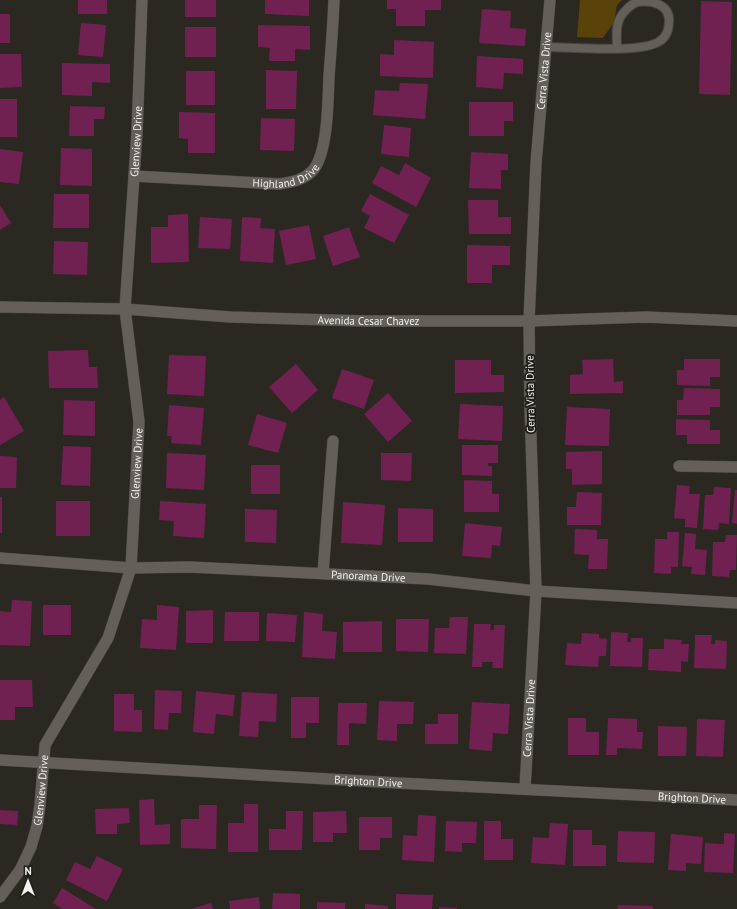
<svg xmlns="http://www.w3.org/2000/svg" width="737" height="909" font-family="'PT Sans',sans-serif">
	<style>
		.green { fill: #5a420b }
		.building { fill: #702152 }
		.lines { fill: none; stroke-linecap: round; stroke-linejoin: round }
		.service-casing { stroke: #494641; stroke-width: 10 }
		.minor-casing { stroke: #494641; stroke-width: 12 }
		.tertiary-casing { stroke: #494641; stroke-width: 12 }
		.service { stroke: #646059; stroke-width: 8 }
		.minor { stroke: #646059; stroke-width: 11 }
		.tertiary { stroke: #646059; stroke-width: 11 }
		.labels { text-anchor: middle; stroke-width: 4; stroke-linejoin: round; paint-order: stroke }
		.street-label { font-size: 11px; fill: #f4f2ee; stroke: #211e18 }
	</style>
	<rect width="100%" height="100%" fill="#2b2821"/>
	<path class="green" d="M580,0H622L617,5L614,22L603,38L577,37Z"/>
	<path class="building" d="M78,0H107V14H78Z
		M185,0H216V17H185Z
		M265,0H309V16L265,14Z
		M387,0H441V10H425V26H396V9H387Z
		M701,1L732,2L730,95L699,94Z
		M482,9L511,11L510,28L526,29L525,46L479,43Z
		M0,14H10V43H0Z
		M81,23L106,25L103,57L78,55Z
		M258,25L310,26V50L295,49V61H269L270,48L258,47Z
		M185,27H216V57H185Z
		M394,40L434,42L433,78L380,76V54L394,55Z
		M0,54H21L22,87L0,88Z
		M477,56L523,59V74L504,73L503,89L476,87Z
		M62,63L110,64V83L92,82V96L62,95Z
		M266,70L297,71L296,109H266Z
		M186,71H215V105H186Z
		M400,83L428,84L425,119L373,115L375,90L399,91Z
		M0,99H17V137H0Z
		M469,102H513V121H504V136H469Z
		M70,106L105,107L104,119H94V136H69Z
		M179,112L215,113V153H188V139L179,138Z
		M261,118L295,119L294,151L260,150Z
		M384,125L411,128L409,157L381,154Z
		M61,148L92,149V186L60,185Z
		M0,149L23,152L19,184L0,182Z
		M471,152L508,154V170H501V189L469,188Z
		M405,163L431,178L416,207L372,183L381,166L399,175Z
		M54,194H89V228H53Z
		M370,194L409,215L394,243L364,228L370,216L361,211Z
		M468,200H498V217H511V234H469Z
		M0,205L11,223L0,230Z
		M188,214L189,262L151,263V227H168V215Z
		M200,217L232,219L230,249L198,248Z
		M242,217L261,218L260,228L275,229L273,263L240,261Z
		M309,225L316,259L286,265L279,231Z
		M349,227L360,257L333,266L323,236Z
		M54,241L88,242L87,275L53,274Z
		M467,245L510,246V265H492V283H467Z
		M88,350L89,367H97L98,388H49L48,351Z
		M169,355L206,356L204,396L167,394Z
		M613,359L614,382L623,381V393L570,394V375L583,374L582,360Z
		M684,359H720V377H710V386L677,385V370H684Z
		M455,360H491V375H504V392L455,393Z
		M296,364L318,390L292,413L269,387Z
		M342,369L374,380L364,409L332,398Z
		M684,388L720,389V407H710V415H677V400H683Z
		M388,393L412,421L388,442L364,414Z
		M4,397L24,431L0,445V400Z
		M64,400L95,401V436L63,435Z
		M460,404L503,406L502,441L458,439Z
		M169,405L204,408L201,445L171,443L172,436H167Z
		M567,407L610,409L609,446L565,445Z
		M257,414L287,423L278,453L248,445Z
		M676,419L710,420V430H720V444H687V435H676Z
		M462,445H498V463H488V466H492V476L462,475Z
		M63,446L91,447L90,486L61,485Z
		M602,451V484L572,485V469H566V452Z
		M167,453L206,455L204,490L166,488Z
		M381,453H412L411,481L381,480Z
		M0,456L17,457L16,488H0Z
		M251,465H280V494H251Z
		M464,480L492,481V494H499V512H464Z
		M677,485L690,486L689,494H700L697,528L685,527V519L674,518Z
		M714,487L731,488L729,524L719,523L718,530L703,529L705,495H713Z
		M735,490H737V524L732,523Z
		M577,492L602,493L601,525H567V507H576Z
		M0,497H2V533H0Z
		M56,501H90V536H56Z
		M160,501L206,504L204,538L173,536L174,521L159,520Z
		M343,502L385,505L382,545L341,543Z
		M398,508L433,509V542H398Z
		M245,509L277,510L276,543L245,542Z
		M465,523L502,527L500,546L492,545L491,558L462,556Z
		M575,529L597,530V539H608L607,569H588L589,555L574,554Z
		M667,532H679L678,567H671V574L654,573L655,539H667Z
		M685,533L696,534L695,549L707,550L705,575L691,574L692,567L682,566Z
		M726,535H737L736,570H730L729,577L712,576L713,542H725Z
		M12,600L32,601L30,646L0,645V611L11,612Z
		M43,605H71V635H43Z
		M157,605L179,607L176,650L140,648L142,619L157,620Z
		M213,610V643H186V611Z
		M225,612H259V641H224Z
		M304,612L323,614L322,631L337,632L335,659L302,657Z
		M267,613L297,615L295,642L266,641Z
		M450,617H468L466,654L434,653L435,628H449Z
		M396,619H429L428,652L396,651Z
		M382,621V652H343V622Z
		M474,624H491L490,630H494V625H505L503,668H492L493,662H482V667H472Z
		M611,632L628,633L627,642H631V638H643L642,667L610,666Z
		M582,633L599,634V638L607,639L606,656H599L598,667L565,665L567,643L581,644Z
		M695,635H712L711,644H715V640L727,641L726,669L694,668Z
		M664,639L682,640L681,644H689L688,662L681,661V672L648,670L649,649H664Z
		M0,680H32L33,707H15V720H0Z
		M155,690L182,691L181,713H169L168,730L154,729Z
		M196,691L235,695L233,716L216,714L214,734L193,732Z
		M242,692L277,694L276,722L259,721L258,737L239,736Z
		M114,694H134V710H142V732L114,731Z
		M291,697H319V723H306V738H291Z
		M379,701L414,702L413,724H397V741L377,740Z
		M472,702L510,704L508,734L493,733L492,751L469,749Z
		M338,703H367L366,724L349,723V745H337Z
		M438,714H458V744H425V724H438Z
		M568,718H586V732H599V755H568Z
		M608,718L637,719V732H643L642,749L617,748V755H606Z
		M697,719L725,720L723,757L696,756Z
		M658,726L687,727L686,756H658Z
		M154,799L155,825L170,824V844L140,845L139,800Z
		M244,804H258V852H228V823H244Z
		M199,805H217L216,849L181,848V819H199Z
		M129,808L130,823L117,824V834H96L95,809Z
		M0,810L18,811L17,825L0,824Z
		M286,811H303L302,850H269V829H286Z
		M346,811L347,833H333V842H313V812Z
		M418,815L436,816L434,862L402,860L403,835L417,836Z
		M359,817H392V838H380V850H359Z
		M446,821L477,822L476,843H462V852L445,851Z
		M484,821H501V839H513V860H484Z
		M550,823L568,824L565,865L531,863L533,837L549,838Z
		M573,830H592V845H606V866H573Z
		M618,831L655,832L654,863L617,862Z
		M724,833L735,834L733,873L704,872L705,843L724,844Z
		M671,834L703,837L701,864L686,863V871L668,870Z
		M97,856L123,869L107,901L66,880L75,862L90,869Z
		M62,888L96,909H62L53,903Z
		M273,893L300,894V909H272Z
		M396,894L433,895L432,909H396Z
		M259,897L260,909H230L229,901Z
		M317,902L345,903V909H317Z
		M211,903L213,909H191Z
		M365,904L388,906V909H365Z
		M618,905L653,906V909H617Z
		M439,907L457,908V909H439Z"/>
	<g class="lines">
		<defs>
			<path id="service" d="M546,47C571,47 642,54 660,41C668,36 669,28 669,20C669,4 651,0 637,2C630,5 623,12 620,18C615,27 617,39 617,48"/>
			<g id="minor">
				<path id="s1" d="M134,176L279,184C292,182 305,180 314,169C328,150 328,100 329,76C331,51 333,25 334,0"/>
				<path id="s2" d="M125,309L137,132L142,0"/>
				<path d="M679,466L737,467"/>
				<path id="s3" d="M0,558L131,568L189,567L428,579L536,591L737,603"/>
				<path d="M323,573L333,441"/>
				<path id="s4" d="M0,760L398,783L737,800"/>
				<path id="s5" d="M525,789L536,591L530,407L529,321L536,163L550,0"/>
			</g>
			<g id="tertiary">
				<path id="s6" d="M0,307L125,309L230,317L365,321H529L646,317L737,321"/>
				<path id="s7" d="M0,897L20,870L31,847L37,826L40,805L45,745L108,638L131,568L139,422L125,309"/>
			</g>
		</defs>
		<use href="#service" class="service-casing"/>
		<use href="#minor" class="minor-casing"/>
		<use href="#tertiary" class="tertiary-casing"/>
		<use href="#service" class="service"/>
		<use href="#minor" class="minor"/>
		<use href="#tertiary" class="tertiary"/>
	</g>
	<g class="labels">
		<g class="street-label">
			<text dy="4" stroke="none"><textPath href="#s5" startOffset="719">Cerra Vista Drive</textPath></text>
			<text dy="4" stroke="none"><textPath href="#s2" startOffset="168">Glenview Drive</textPath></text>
			<text dy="4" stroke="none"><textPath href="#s1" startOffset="154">Highland Drive</textPath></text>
			<text dy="4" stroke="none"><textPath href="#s6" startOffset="369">Avenida Cesar Chavez</textPath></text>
			<text transform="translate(530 394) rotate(-91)" y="4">Cerra Vista Drive</text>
			<text dy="4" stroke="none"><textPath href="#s7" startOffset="465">Glenview Drive</textPath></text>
			<text dy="4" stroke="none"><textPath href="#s3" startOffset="369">Panorama Drive</textPath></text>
			<text dy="4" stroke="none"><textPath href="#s5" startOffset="71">Cerra Vista Drive</textPath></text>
			<text dy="4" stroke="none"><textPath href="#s4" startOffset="369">Brighton Drive</textPath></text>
			<text dy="4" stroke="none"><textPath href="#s7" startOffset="117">Glenview Drive</textPath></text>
			<text dy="4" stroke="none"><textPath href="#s4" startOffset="693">Brighton Drive</textPath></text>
		</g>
	</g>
	<g transform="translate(28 881)" stroke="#211e18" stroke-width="3" paint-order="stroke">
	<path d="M0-3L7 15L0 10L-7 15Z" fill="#f4f2ee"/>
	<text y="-6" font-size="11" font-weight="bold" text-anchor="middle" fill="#f4f2ee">N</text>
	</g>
</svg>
